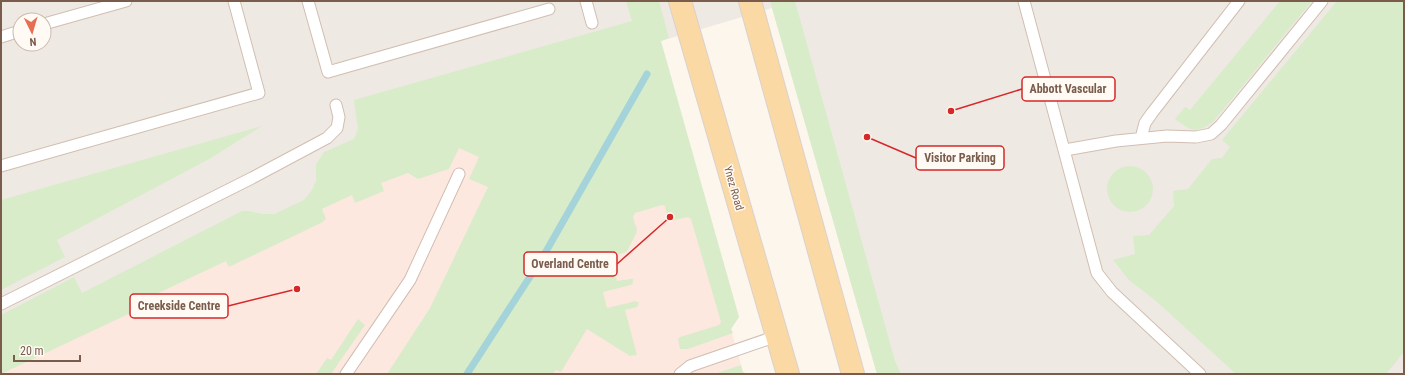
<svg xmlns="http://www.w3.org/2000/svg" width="1405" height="375" font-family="'Roboto Condensed',sans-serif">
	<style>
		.commercial { fill: #fde8e0 }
		.industrial { fill: #efe9e4; fill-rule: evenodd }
		.green { fill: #d8ecc9 }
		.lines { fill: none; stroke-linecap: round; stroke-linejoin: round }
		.stream { stroke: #a5d3da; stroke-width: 7 }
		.lane-casing { stroke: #d1beb0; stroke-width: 13 }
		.primary-casing { stroke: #dad1cd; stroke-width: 24 }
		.lane { stroke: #fff; stroke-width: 11 }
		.primary { stroke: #fbd9a5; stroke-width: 22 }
		.labels { text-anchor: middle; stroke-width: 3; stroke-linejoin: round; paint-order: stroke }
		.street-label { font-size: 11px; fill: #7a5c4d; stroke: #fffaf3 }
		.leader { fill: none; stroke: #d62828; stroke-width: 1.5 }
		.callout-dot { fill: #d62828; stroke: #fffaf3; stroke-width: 1.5 }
		.callout { fill: #fffaf3; stroke: #d62828; stroke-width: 1.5 }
		.callout-label { font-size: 12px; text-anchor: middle; font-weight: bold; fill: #7a5c4d }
	</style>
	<rect width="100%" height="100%" fill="#fdf6ec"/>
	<path class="commercial" d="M547,97L414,374H1V356Z
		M665,145L739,317L731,329L743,372L747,374H546Z"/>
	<path class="industrial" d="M1,1H1404V374H877L772,8L661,41L1,356ZM20,20H44V44H20Z"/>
	<path class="green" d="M626,1H659L669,38L661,41L739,317L731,329L733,333L688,349H680L678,339L680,337L719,325L721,322L691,219L688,217L671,221L668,219L665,206L662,205L635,213L633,217L637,230L636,234L627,251L624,253L611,256L617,281L631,279H633V283L631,285L603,292L607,308L636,301L639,303L637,307L625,310L637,355L630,356L587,329L561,372L556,370L553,374H387L430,308L488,187L469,179L479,157L459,148L449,169L418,179L408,173L381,183L384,191L355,203L352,195L322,209L326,219L321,223L229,267L226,261L150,297L152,303L1,374V315L74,277L82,293L242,211H248L263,214H274L304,200L312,190L316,181V164L324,152L354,139L358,129L354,100L632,21Z
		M770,1H795L895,361L901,374H877Z
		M1280,1H1312L1213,122C1195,134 1191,131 1175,119L1185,107L1190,110Z
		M1337,1H1404V352L1386,374H1236L1156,301L1129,280L1113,260L1135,254L1133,236L1149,235L1174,206L1173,191L1188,189L1212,159L1222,158L1230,147L1222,140Z
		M262,126L211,158L57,240L65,257L1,290V200Z
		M1107 189a23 23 0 1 1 46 0a23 23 0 1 1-46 0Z
		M358,319L365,325L331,374H316L327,358L331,360Z
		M741,365L743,372L747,374H714Z"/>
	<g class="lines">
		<path class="stream" d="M467,374L544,255L647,74"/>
		<defs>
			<path id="lane" d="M308,1L328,72L549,9
				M586,1L592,23
				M1024,1L1097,273L1112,292L1200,374
				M44,24L126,1
				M1,37L20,31
				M1141,138L1145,123L1152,113L1239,1
				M1065,150L1116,141L1167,136L1196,137L1211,134L1221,125L1322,1
				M1,166L259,93L234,1
				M1,304L252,178L327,138L337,128L339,117L336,105
				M346,374L410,280L459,174
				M680,374L690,366L777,336"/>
			<path id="primary" d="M680,1L788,374
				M750,1L853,374"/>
		</defs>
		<use href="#lane" class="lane-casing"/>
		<use href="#primary" class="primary-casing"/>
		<use href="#lane" class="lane"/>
		<use href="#primary" class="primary"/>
	</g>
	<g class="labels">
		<g class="street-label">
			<text transform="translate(734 188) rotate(74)" y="4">Ynez Road</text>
		</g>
	</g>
	<path class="leader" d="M951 111L1022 89M867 137L916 158M670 217L617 264M297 289L228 306"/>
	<g class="callout-dot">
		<circle cx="951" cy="111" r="4"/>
		<circle cx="867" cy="137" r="4"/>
		<circle cx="670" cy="217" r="4"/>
		<circle cx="297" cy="289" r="4"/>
	</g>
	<g class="callout">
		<rect x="1022" y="77" width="93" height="24" rx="4"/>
		<rect x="916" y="146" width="88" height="24" rx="4"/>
		<rect x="524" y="252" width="93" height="24" rx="4"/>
		<rect x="130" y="294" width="98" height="24" rx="4"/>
	</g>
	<g class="callout-label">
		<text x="1068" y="93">Abbott Vascular</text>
		<text x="960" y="162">Visitor Parking</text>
		<text x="570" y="268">Overland Centre</text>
		<text x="179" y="310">Creekside Centre</text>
	</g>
	<rect width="1405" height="375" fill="none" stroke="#7a5c4d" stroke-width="4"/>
	<g transform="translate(32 32) rotate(175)"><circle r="19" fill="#fffaf3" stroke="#cabbb1"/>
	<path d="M0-3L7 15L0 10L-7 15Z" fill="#e76f51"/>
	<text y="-6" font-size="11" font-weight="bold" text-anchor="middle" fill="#7a5c4d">N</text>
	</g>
	<path d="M14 355v6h66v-6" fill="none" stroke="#7a5c4d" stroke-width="2"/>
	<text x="20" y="355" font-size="12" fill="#7a5c4d" stroke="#fffaf3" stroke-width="3" paint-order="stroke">20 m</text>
</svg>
